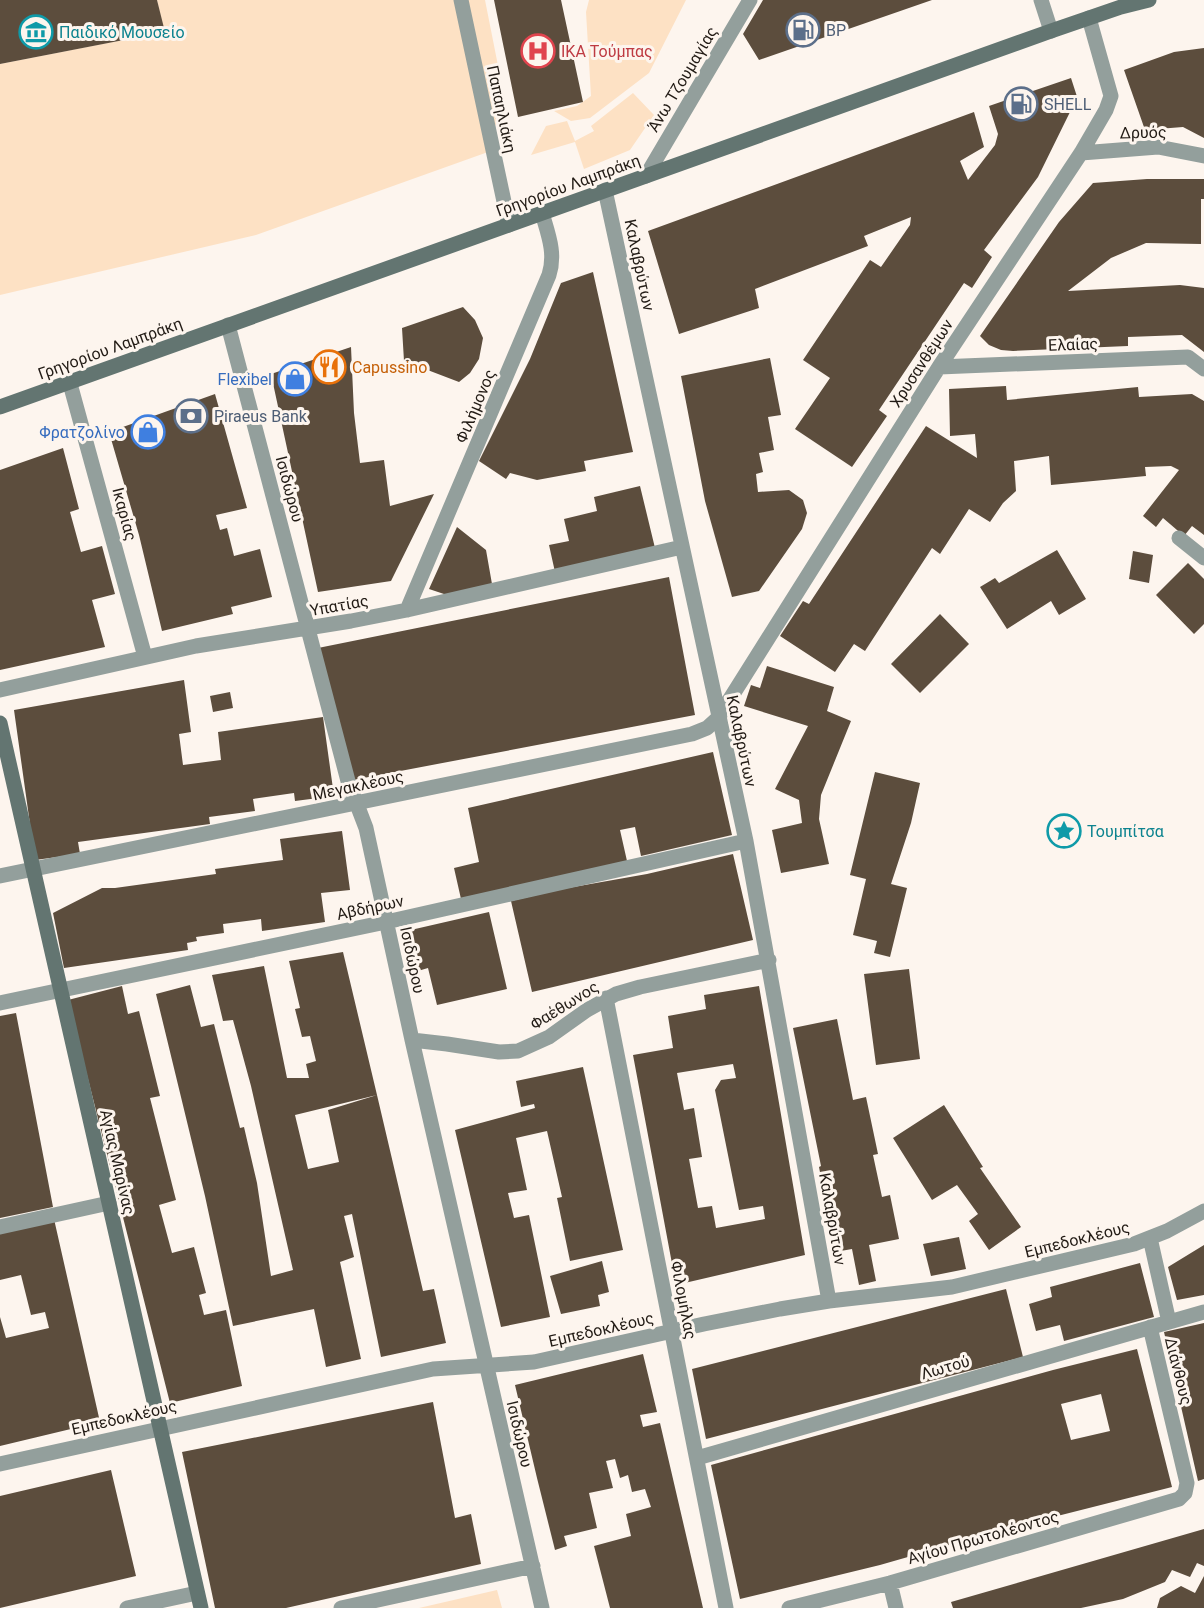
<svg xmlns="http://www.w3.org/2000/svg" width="1204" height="1608" font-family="Roboto,sans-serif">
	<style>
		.green { fill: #fde1c4 }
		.building { fill: #5c4d3d; fill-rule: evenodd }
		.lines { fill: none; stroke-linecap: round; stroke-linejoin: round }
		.street { stroke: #939f9c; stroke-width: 15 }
		.secondary { stroke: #637571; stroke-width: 15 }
		.labels { text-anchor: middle; stroke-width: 6; stroke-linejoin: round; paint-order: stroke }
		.service-label { font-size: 16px; fill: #4e5e75; stroke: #fdf5ee; text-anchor: start }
		.culture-label { font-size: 16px; fill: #0d838f; stroke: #fdf5ee; text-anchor: start }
		.health-label { font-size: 16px; fill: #be3a42; stroke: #fdf5ee; text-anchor: start }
		.street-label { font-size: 16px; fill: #221b15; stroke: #fdf5ee }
		.food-label { font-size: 16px; fill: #c56008; stroke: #fdf5ee; text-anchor: start }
		.shop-label { font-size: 16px; fill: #366cbe; stroke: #fdf5ee; text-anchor: end }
	</style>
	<rect width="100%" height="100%" fill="#fdf5ee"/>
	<path class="green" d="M157,0H456L488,152L256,235L0,295V64L164,32Z
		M465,0H485L505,101L493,131Z
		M589,0H686L649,73L590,118L571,121L554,111L577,106L591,96L586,12Z
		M633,93L654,115L630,150L584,169L575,142L531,155L546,126L567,121L575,141L594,131L591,126Z
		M497,1590L502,1608H419Z"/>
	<path class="building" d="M0,0H157L165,32L0,64Z
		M494,0H561L583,102L518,117Z
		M763,0H932L759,60L743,34Z
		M1204,48V138L1183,127L1145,130L1124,70L1174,52Z
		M1071,78L1081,109L1070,112L1038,177L984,250L992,257L972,288L964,283L879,410L887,416L852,467L795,429L830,378L803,360L870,260L881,267L910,225L911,217L864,236L868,246L755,289L759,308L679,334L648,231L974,112L984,147L960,161L968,180L995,145L998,134L989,106Z
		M1147,179H1204V199H1201V244L1146,243L1111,258L1068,291L1180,285L1204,288V352L1182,335L1128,337V346L1013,351L1001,350L989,345L980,336L1059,222L1093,183Z
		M593,272L633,452L584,461L586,471L537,480L510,473L506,479L479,461L530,359L561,283Z
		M463,307L475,320L483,338L479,359L470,373L459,382L404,361L402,328Z
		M351,347L354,413L360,463L384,460L390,506L434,494L391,581L318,592L271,374Z
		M770,358L781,415L768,417L774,450L759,453L763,472L756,474L758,492L789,490L803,500L807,513L802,529L759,591L732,597L705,501L681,376Z
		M1006,386L1007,400L1138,387L1139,397L1192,394L1204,401V535L1192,526L1184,536L1163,518L1156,527L1143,516L1179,470L1171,466L1145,467L1146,476L1051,485L1049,456L1014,461L1016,491L1003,503L990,522L969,509L940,554L932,548L865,651L854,644L835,672L780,636L803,601L809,604L926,426L977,458L975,434L950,436L949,389Z
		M215,394L247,508L216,515L220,530L227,528L234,556L260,549L272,597L231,607L233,614L162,631L139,535L109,432Z
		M63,448L79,509L70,512L81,552L102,546L115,594L92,600L105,647L0,670V470Z
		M640,486L655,548L555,572L549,545L569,541L564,519L597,511L594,497Z
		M457,527L486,550L492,584L453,597L429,589Z
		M1057,550L1086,599L1059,615L1051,601L1007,629L980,587L995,578L999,583Z
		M1133,551L1153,555L1149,583L1129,579Z
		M1188,563L1204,579V624L1194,634L1156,595Z
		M669,577L695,715L353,780L318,648Z
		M940,614L969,644L920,693L891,664Z
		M767,666L834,687L827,711L851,721L821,795L819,819L829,864L781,873L772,830L802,823L799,800L775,789L808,726L744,706L751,685L760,688Z
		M184,680L191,732L179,734L183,765L221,760L218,732L323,717L334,796L295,801L294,793L253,799L255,811L209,817L210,824L78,842L80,854L35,860L14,710Z
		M230,692L233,708L213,712L210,696Z
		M713,752L732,835L641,856L635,827L620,830L627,861L461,899L454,868L479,862L468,808Z
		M875,772L920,783L911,823L891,884L907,888L890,957L874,953L877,941L853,935L866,879L850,875Z
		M342,831L350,890L321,893L325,922L262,931L261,919L223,924L224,933L196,937L197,941L187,943L188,950L64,968L53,913L102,888H115L216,874L215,869L283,860L280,839Z
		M733,854L753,940L532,992L511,901L562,889L647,874Z
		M489,912L507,989L437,1005L428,968L411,973L402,932Z
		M343,952L377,1095L295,1115L308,1169L339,1162L328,1110L377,1095L423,1291L434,1289L446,1343L381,1357L352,1214L344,1216L354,1257L340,1262L361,1359L326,1367L314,1309L233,1326L205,1196L156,994L190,985L201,1027L214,1024L240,1128L244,1127L257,1183L271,1276L293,1270L251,1086L233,1020L223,1021L212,975L264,966L287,1078H309L306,1064L316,1061L310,1036L302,1037L295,1009L300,1008L289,961Z
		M909,969L920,1059L876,1065L864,974Z
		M122,986L128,1014L139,1011L160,1096L150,1098L176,1200L159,1205L172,1253L194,1247L206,1293L199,1295L204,1315L226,1310L242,1386L170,1403L68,1000Z
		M759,986L805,1255L676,1285L633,1055L673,1048L668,1016L706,1009L704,995ZM733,1064L736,1078L721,1080L715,1090L739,1210L763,1206L765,1219L716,1228L712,1206L698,1208L689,1159L702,1157L694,1108L684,1110L677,1073Z
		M16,1013L53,1207L0,1218V1016Z
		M837,1019L853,1100L866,1097L878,1154L873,1155L882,1197L890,1195L899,1239L869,1245L876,1281L859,1285L852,1249L835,1252L819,1167L821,1166L793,1028Z
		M583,1067L623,1250L570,1261L557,1198L562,1197L547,1131L516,1138L527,1190L508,1193L514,1218L529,1215L550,1317L501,1327L455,1130L535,1108L534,1104L521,1107L516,1081Z
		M944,1105L983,1167L980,1168L1021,1227L989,1250L969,1221L978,1214L957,1185L932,1200L893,1138Z
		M54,1219L100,1422L0,1446V1317L6,1338L49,1328L45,1312L31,1315L21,1275L0,1280V1231Z
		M959,1237L966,1269L931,1276L923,1244Z
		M1204,1245V1295L1177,1300L1168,1267Z
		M602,1261L609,1292L598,1295L600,1306L561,1314L550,1276Z
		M1140,1263L1154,1317L1064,1341L1060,1325L1036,1331L1029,1304L1052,1297L1050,1287Z
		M1006,1289L1023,1357L706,1439L692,1369Z
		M1204,1323V1479L1198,1481L1164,1332Z
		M1137,1349L1172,1487L1002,1530L880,1565L740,1599L711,1465L1053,1370ZM1101,1394L1110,1431L1071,1440L1061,1404Z
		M643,1354L657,1412L640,1415L643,1427L660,1423L703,1608H610L594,1546L631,1536L626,1514L651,1507L645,1489L632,1492L628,1475L620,1478L615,1459L606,1461L613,1488L589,1493L597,1528L564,1536L567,1546L555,1550L537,1478L515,1385Z
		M433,1402L455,1518L471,1514L481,1564L286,1608H215L182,1452Z
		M111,1470L136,1576L0,1608V1496Z
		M1204,1529V1566L1197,1563L1190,1577L1172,1570L1165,1582L1123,1599L1081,1608H953L951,1602Z
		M1204,1576V1608H1157L1160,1598L1181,1586L1195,1593Z"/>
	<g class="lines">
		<path class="street" d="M461,0L509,225
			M1041,0L1051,31
			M1081,153L1158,147L1204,156
			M646,176L750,0
			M605,190L746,841L829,1301
			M228,325L348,781L366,828L412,1040L542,1608
			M939,367L1188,357L1204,369
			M69,380L145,657
			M1179,538L1204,558
			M407,610L549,275C556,253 548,234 542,213
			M0,690L196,646L351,621L407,610L682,547
			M0,876L692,734L707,728L718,718L939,367L1081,153L1106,110L1111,96L1089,18
			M606,998L726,1608
			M0,1003L386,922L746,841
			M412,1040L447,1044L499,1052L518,1051L549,1037L587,1010L616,994L640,987L769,960
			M0,1227L109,1203
			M1150,1238L1169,1322
			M697,1458L1204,1312
			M0,1464L433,1369L534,1362L704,1324L780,1309L829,1301L952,1287L1134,1244L1167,1231L1204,1211
			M890,1583L896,1608
			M127,1608L197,1593
			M341,1608L533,1566
			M789,1608L890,1583L1179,1499L1185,1493L1187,1483L1150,1327"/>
		<path class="secondary" d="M0,407L1051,31L1121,7L1149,0
			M0,723L201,1608"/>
	</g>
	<defs>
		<symbol id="fuel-ring" viewBox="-11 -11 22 22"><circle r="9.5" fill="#fdf5ee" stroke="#5c6f8a" stroke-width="1.5"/><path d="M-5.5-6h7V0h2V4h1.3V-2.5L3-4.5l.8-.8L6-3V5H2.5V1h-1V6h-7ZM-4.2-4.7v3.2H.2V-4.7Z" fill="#5c6f8a"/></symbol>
		<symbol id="museum-ring" viewBox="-11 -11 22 22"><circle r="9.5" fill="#fdf5ee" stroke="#0f9aa8" stroke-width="1.5"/><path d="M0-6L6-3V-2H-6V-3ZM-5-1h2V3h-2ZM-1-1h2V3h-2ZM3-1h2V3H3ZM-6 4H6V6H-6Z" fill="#0f9aa8"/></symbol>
		<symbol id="hospital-ring" viewBox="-11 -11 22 22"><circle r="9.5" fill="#fdf5ee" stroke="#e0444e" stroke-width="1.5"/><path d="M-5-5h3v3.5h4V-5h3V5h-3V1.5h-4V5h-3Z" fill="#e0444e"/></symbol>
		<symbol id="restaurant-ring" viewBox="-11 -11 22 22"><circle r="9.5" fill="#fdf5ee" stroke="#e8710a" stroke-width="1.5"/><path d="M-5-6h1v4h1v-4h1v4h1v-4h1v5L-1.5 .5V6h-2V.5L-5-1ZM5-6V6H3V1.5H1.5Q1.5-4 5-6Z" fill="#e8710a"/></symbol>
		<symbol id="shop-ring" viewBox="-11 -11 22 22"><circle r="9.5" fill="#fdf5ee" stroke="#3f7fe0" stroke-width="1.5"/><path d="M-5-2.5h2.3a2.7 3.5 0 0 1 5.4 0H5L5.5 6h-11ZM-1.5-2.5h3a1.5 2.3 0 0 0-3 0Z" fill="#3f7fe0"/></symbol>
		<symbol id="bank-ring" viewBox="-11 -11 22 22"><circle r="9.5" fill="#fdf5ee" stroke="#5c6f8a" stroke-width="1.5"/><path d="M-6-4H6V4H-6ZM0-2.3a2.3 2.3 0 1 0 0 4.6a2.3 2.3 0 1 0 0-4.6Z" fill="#5c6f8a"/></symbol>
		<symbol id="sight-ring" viewBox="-11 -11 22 22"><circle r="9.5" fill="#fdf5ee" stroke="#0f9aa8" stroke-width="1.5"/><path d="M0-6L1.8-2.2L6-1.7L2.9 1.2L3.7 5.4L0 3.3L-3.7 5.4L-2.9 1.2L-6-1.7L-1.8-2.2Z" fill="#0f9aa8"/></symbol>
	</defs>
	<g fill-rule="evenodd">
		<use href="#fuel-ring" x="784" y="11" width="38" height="38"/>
		<use href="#museum-ring" x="17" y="13" width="38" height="38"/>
		<use href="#hospital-ring" x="519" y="32" width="38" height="38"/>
		<use href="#fuel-ring" x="1002" y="85" width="38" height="38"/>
		<use href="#restaurant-ring" x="310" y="348" width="38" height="38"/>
		<use href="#shop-ring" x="276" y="360" width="38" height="38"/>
		<use href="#bank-ring" x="172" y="397" width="38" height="38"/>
		<use href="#shop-ring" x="129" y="413" width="38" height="38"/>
		<use href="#sight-ring" x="1045" y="812" width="38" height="38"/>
	</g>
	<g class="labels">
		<g class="service-label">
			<text x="826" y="36">BP</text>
			<text x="1044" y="110">SHELL</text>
			<text x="214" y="422">Piraeus Bank</text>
		</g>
		<g class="culture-label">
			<text x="59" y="38">Παιδικό Μουσείο</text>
			<text x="1087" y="837">Τουμπίτσα</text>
		</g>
		<g class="health-label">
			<text x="561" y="57">ΙΚΑ Τούμπας</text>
		</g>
		<g class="street-label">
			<text transform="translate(682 79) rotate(-59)" y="6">Άνω Τζουμαγίας</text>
			<text transform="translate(502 109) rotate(78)" y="6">Παπαηλιάκη</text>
			<text transform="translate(1143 132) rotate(-1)" y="6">Δρυός</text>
			<text transform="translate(568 185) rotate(-20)" y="6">Γρηγορίου Λαμπράκη</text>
			<text transform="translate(640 265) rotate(78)" y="6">Καλαβρύτων</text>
			<text transform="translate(1073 344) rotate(-2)" y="6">Ελαίας</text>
			<text transform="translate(110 348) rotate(-20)" y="6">Γρηγορίου Λαμπράκη</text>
			<text transform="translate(921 363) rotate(-57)" y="6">Χρυσανθέμων</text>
			<text transform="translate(475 406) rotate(-67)" y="6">Φιλήμονος</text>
			<text transform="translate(290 489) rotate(75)" y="6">Ισιδώρου</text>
			<text transform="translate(125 514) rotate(75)" y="6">Ικαρίας</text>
			<text transform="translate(339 605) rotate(-10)" y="6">Υπατίας</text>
			<text transform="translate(742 741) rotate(78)" y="6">Καλαβρύτων</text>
			<text transform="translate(358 785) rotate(-12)" y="6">Μεγακλέους</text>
			<text transform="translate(370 907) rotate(-12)" y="6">Αβδήρων</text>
			<text transform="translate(413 960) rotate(78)" y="6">Ισιδώρου</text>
			<text transform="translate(564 1005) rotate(-32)" y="6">Φαέθωνος</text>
			<text transform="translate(118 1162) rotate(77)" y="6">Αγίας Μαρίνας</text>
			<text transform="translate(833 1219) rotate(80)" y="6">Καλαβρύτων</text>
			<text transform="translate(1077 1239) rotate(-14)" y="6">Εμπεδοκλέους</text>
			<text transform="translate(684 1300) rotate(79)" y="6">Φιλομήλας</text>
			<text transform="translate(601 1329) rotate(-13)" y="6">Εμπεδοκλέους</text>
			<text transform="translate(945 1367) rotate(-16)" y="6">Λωτού</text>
			<text transform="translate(1179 1371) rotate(76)" y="6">Διάνθους</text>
			<text transform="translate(124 1417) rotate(-13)" y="6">Εμπεδοκλέους</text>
			<text transform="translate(520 1434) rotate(77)" y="6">Ισιδώρου</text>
			<text transform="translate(983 1537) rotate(-16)" y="6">Αγίου Πρωτολέοντος</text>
		</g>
		<g class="food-label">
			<text x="352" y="373">Capussino</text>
		</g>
		<g class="shop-label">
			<text x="272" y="385">Flexibel</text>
			<text x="125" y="438">Φρατζολίνο</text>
		</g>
	</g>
</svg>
